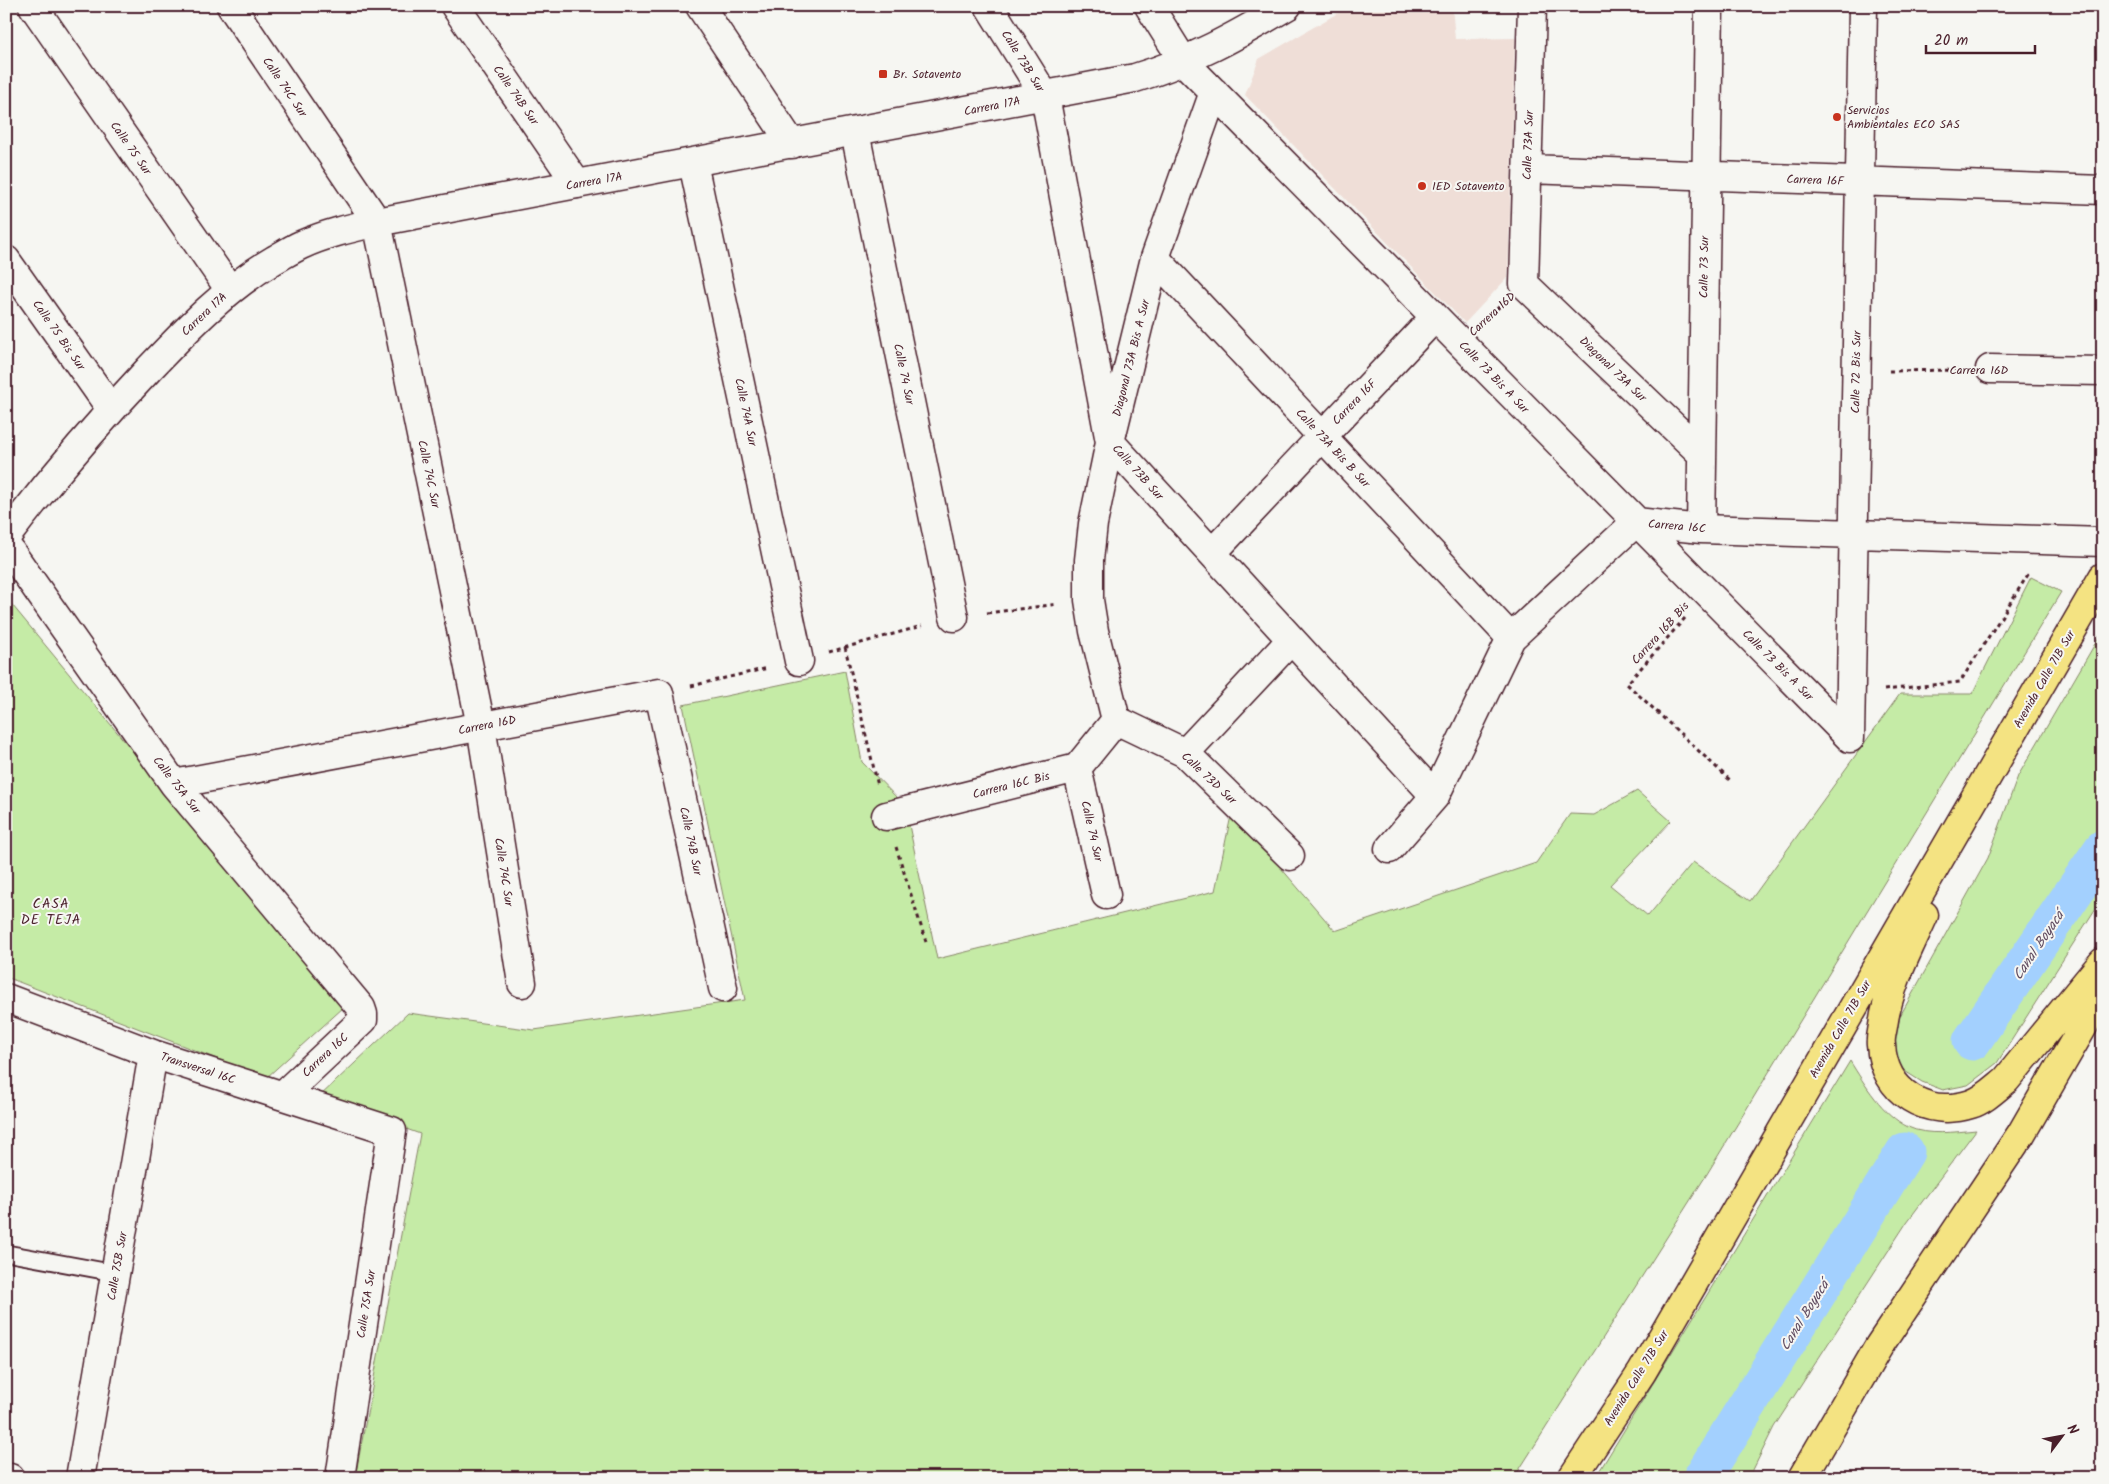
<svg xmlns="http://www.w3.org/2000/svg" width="2109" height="1484" font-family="Kalam,sans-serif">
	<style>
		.built { fill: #efded7 }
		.green { fill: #c5eba6; stroke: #888568 }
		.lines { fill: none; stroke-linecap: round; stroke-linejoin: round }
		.canal { stroke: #a3d0fe; stroke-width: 39 }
		.lane-casing { stroke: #4a1f2b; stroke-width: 19 }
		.street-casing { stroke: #4a1f2b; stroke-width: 31 }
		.secondary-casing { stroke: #4a1f2b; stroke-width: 31 }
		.highway-casing { stroke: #4a1f2b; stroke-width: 31 }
		.path { stroke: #4a1f2b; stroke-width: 3; stroke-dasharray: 4 4; stroke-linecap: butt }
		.lane { stroke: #f6f6f2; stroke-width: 15 }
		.street { stroke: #f6f6f2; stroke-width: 28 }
		.secondary { stroke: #f6f6f2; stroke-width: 28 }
		.highway { stroke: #f4e382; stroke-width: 28 }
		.poi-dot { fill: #c8321e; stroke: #f6f6f2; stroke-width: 2 }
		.labels { text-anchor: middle; stroke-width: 4; stroke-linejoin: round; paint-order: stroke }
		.street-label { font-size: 12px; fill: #4a1f2b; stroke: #f6f6f2 }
		.poi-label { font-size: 12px; fill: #4a1f2b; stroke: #f6f6f2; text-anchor: start }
		.neighbourhood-label { font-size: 14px; letter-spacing: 1px; fill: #4a1f2b; stroke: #f6f6f2 }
		.water-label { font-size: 14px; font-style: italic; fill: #604b60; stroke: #f6f6f2 }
	</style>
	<rect width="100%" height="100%" fill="#f6f6f2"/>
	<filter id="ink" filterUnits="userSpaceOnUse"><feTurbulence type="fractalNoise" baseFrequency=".02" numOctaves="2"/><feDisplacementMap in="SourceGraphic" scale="10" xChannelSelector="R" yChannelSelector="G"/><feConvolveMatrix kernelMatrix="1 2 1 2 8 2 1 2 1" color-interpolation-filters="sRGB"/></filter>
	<g filter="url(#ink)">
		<path class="built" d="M1350,6H1452L1455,39L1515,38L1508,277L1465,323L1245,95L1259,59Z"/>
		<path class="green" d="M2031,577L2061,592L1707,1174L1514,1478H355L420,1134L319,1097L408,1013L534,1030L745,1000L683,705L845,671L862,762L905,806L937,959L1215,891L1232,811L1335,931L1536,863L1570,814L1594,815L1637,791L1671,821L1610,885L1648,916L1693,862L1750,901L1900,694H1972Z
			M8,600L344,1007L266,1078L6,977V603Z
			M2103,630V897L1997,1063L1968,1085L1943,1090L1922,1082L1903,1070L1893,1049L1900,1016L1988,858L2018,776Z
			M1850,1061C1865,1085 1882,1114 1908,1127C1926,1136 1956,1132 1976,1130L1907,1222L1774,1427L1749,1478H1595Z"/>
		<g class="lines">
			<path class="canal" d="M1972,1041L2103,849
				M1702,1478L1905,1152"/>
			<defs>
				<path id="lane" d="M6,1253L115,1273"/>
				<path id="street" d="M33,6L230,290
					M231,6L377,222L481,726L522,983
					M455,6L577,184
					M700,6L792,144
					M1149,6L1184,62L1850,738
					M1532,6L1524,284L1701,453
					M1045,96L1110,442L1435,796
					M855,132L954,617
					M693,163L799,661
					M1528,169L2103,190
					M1155,258L1511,638
					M6,260L111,409
					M1990,369L2103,371
					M1701,529L1709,6
					M6,545L174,784L361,1008L363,1014V1020L283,1095
					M1212,553L1435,317
					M1116,720L1094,631L1089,600V560L1093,524L1110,442L1155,258L1214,92
					M1116,720L1185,753L1290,856
					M1850,738L1863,6
					M1185,753L1291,640
					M1077,768L1106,895
					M174,784L659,693L723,988
					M886,816L1077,768L1116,720
					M1389,849L1435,796L1511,638L1636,522L1701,529L2103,542
					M6,998L153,1054L392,1131L340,1478
					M6,1477L10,1478
					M80,1478L153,1054"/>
				<path id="secondary" d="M989,6L1045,96
					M6,537C51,478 98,423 149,369C188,328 225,289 274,260C283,255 292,249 301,245C325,234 351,228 377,222L1135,78C1192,61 1236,36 1287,6"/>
				<path id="highway" d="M1924,915C1908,951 1888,987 1883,1026C1882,1032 1880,1039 1881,1045C1884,1093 1927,1118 1971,1104C1984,1100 1996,1088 2006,1080L2103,962
					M1572,1478L1642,1372L2103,577
					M1802,1478L1879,1346L2021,1134L2103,992"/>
			</defs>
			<use href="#lane" class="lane-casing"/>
			<use href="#street" class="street-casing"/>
			<use href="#secondary" class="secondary-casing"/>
			<use href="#highway" class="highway-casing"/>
			<path class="path" d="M1485,320L1500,306
				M1889,371L1958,370
				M987,613L1058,604
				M1685,618L1627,684L1731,781
				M845,647L878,786
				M829,652L922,626
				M691,686L768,668
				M1884,690L1960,682L2029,573
				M896,847L926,942"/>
			<use href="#lane" class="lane"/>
			<use href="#street" class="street"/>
			<use href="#secondary" class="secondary"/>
			<use href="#highway" class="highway"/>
		</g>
	</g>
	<g class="poi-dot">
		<rect x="878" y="69" width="10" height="10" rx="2.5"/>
		<circle cx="1837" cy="117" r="5"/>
		<circle cx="1422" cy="186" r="5"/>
	</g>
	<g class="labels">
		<g class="street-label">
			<text transform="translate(1023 61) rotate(58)" y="4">Calle 73B Sur</text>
			<text transform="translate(285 87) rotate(56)" y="4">Calle 74C Sur</text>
			<text transform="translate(516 95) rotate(55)" y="4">Calle 74B Sur</text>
			<text transform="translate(992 106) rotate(-11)" y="4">Carrera 17A</text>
			<text transform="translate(1528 145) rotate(-88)" y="4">Calle 73A Sur</text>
			<text transform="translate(131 148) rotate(55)" y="4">Calle 75 Sur</text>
			<text transform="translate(1815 180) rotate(2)" y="4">Carrera 16F</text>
			<text transform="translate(594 181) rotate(-10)" y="4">Carrera 17A</text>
			<text transform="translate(1704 267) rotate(-89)" y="4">Calle 73 Sur</text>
			<text transform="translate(204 314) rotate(-43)" y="4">Carrera 17A</text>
			<text transform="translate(1492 314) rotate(-43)" y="4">Carrera 16D</text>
			<text transform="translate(59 335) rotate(55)" y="4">Calle 75 Bis Sur</text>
			<text transform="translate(1131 358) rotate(-76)" y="4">Diagonal 73A Bis A Sur</text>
			<text transform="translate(1613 369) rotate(44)" y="4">Diagonal 73A Sur</text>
			<text x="1979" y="374">Carrera 16D</text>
			<text transform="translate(1856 372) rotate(-89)" y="4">Calle 72 Bis Sur</text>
			<text transform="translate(904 374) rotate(78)" y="4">Calle 74 Sur</text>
			<text transform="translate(1494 377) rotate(46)" y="4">Calle 73 Bis A Sur</text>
			<text transform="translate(1354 402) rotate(-46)" y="4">Carrera 16F</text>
			<text transform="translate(746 412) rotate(78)" y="4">Calle 74A Sur</text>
			<text transform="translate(1333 448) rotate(47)" y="4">Calle 73A Bis B Sur</text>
			<text transform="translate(1138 472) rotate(48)" y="4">Calle 73B Sur</text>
			<text transform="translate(429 474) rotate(78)" y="4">Calle 74C Sur</text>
			<text transform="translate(1677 526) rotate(5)" y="4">Carrera 16C</text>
			<text transform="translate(1660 633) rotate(-48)" y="4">Carrera 16B Bis</text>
			<text transform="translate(1778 665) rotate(45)" y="4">Calle 73 Bis A Sur</text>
			<text transform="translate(2044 679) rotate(-60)" y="4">Avenida Calle 71B Sur</text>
			<text transform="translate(487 725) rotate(-11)" y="4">Carrera 16D</text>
			<text transform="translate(1209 778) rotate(43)" y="4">Calle 73D Sur</text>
			<text transform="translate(177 785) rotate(52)" y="4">Calle 75A Sur</text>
			<text transform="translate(1011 785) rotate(-14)" y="4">Carrera 16C Bis</text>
			<text transform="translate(1092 831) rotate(77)" y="4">Calle 74 Sur</text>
			<text transform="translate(691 841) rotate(78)" y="4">Calle 74B Sur</text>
			<text transform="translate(504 872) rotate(81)" y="4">Calle 74C Sur</text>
			<text transform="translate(1840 1029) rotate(-60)" y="4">Avenida Calle 71B Sur</text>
			<text transform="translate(325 1055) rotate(-43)" y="4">Carrera 16C</text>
			<text transform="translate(198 1068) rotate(18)" y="4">Transversal 16C</text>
			<text transform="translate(117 1266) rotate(-80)" y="4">Calle 75B Sur</text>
			<text transform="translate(366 1304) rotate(-81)" y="4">Calle 75A Sur</text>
			<text transform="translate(1636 1378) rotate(-58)" y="4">Avenida Calle 71B Sur</text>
		</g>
		<g class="poi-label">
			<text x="893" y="78">Br. Sotavento</text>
			<text x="1847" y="114">Servicios<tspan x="1847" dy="14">Ambientales ECO SAS</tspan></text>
			<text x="1432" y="190">IED Sotavento</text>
		</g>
		<g class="neighbourhood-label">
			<text x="51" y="908">CASA<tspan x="51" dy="16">DE TEJA</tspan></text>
		</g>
		<g class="water-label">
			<text transform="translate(2038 945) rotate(-56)" y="5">Canal Boyacá</text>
			<text transform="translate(1804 1315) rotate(-58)" y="5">Canal Boyacá</text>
		</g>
	</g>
	<rect width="2109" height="1484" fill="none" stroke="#f6f6f2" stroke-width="25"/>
	<rect x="12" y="12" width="2084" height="1459" fill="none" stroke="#4a1f2b" stroke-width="2" filter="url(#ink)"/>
	<g transform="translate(2062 1436) rotate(58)" stroke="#f6f6f2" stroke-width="4" paint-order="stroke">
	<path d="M0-4L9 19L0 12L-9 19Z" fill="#4a1f2b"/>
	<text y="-8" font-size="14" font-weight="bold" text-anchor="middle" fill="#4a1f2b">N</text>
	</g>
	<path d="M1926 45v8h109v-8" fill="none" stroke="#4a1f2b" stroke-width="2.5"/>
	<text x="1934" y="45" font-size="15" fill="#4a1f2b" stroke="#f6f6f2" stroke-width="4" paint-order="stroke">20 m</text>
</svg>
